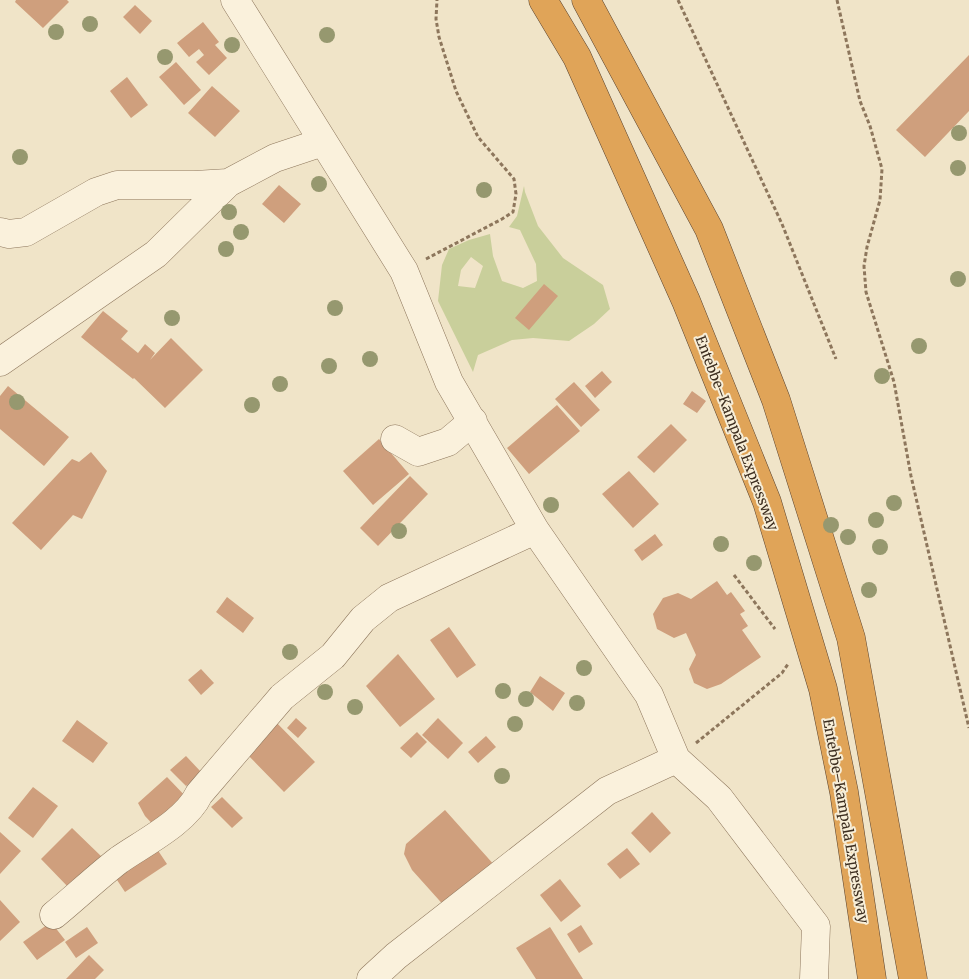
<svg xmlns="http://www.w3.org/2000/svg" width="969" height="979" font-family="Merriweather,serif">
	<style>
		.green { fill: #c9cf9b; fill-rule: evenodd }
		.building { fill: #cf9f7d }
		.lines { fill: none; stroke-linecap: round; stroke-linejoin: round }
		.street-casing { stroke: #8d765c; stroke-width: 29 }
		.highway-casing { stroke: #5b4430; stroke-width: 29 }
		.path { stroke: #8d765c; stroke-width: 3; stroke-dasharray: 4 2.5; stroke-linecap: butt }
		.street { stroke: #faf1dc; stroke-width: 28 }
		.highway { stroke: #e0a458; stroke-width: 28 }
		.tree { fill: #96986f }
		.labels { text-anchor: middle; stroke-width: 4; stroke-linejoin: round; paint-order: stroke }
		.street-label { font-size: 14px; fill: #3d2e20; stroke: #f7eed8 }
	</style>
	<rect width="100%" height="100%" fill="#f0e4c8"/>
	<path class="green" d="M524,186L525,192L538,226L563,258L603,285L610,309L594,324L569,341L533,338L512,340L478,355L473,372L438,301L442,265L449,249L469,240L490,234L493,256L502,281L523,288L537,281L536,264L520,230L509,227L517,216ZM471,257L483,266L475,288L458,286L461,270Z"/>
	<path class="building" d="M16,0H67L69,2L43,28L15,2Z
		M135,5L152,21L140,34L123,17Z
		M203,22L219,42L215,45L227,58L209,75L196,62L204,55L199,49L189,57L177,43Z
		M969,55V111L925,157L896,130Z
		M176,62L201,90L184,105L159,77Z
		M127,77L148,105L131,118L110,91Z
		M212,86L240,111L215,137L188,113Z
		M279,185L301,204L284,223L262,204Z
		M544,284L558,296L529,330L515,318Z
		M103,311L128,331L121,339L138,353L145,344L155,353L150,360L171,338L203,370L165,408L134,378L133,379L81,337Z
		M602,371L612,382L595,398L585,386Z
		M574,382L600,410L581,427L555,399Z
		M8,386L69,437L44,466L0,429V396Z
		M692,391L706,401L697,413L683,404Z
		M557,405L580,431L529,474L507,448Z
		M671,424L687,440L654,473L637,457Z
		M379,439L409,474L373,505L343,471Z
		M91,452L107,471L82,519L73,515L41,550L12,523L72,459L79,462Z
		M629,471L659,504L633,528L602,494Z
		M410,476L428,494L378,546L360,528Z
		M655,534L663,545L642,561L634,550Z
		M717,581L727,595L731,592L745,611L740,614L748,626L742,630L761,657L721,684L707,689L694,683L689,669L696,655L686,633L674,638L657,629L653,614L663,598L678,593L691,599Z
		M227,597L254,618L243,633L216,612Z
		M449,627L476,665L457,678L430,640Z
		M398,654L435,699L400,727L366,686Z
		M201,669L214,683L201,695L188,680Z
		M540,676L565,693L553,711L530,692Z
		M272,718L315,762L284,792L241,748Z
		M296,718L307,728L298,738L287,728Z
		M438,718L463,743L448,759L422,735Z
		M77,720L108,743L93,763L62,741Z
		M417,732L427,742L411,758L400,748Z
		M486,736L496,747L478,763L468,752Z
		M186,756L202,773L186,786L170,770Z
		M167,777L191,802L159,831L145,816L138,803Z
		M33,787L58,806L33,838L8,818Z
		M222,797L243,818L232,828L211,807Z
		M445,810L496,867L447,909L412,870L404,854L406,844Z
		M652,812L671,833L650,853L631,833Z
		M72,828L102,857L70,889L41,859Z
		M0,832L21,851L0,874Z
		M153,843L167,864L125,892L111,871Z
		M627,848L640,864L620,879L607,864Z
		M560,879L581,906L561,922L540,895Z
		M0,900L20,922L0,941Z
		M51,922L65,940L37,960L23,942Z
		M581,925L593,944L579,953L567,934Z
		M87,927L98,943L76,958L65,942Z
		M550,927L583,979H536L516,948Z
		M89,955L104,970L95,979H66Z"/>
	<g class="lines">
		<defs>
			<path id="street" d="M235,0L404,271L449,382L535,530L649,695L676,759L719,798L816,926L814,979
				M0,232L9,234L26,232L96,192L117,185H195L228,183L275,158L323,142
				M0,362L156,254L228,183
				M395,439L418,452L448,442L473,421
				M54,915C76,897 97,877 119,860C143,843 186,822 199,794L282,697L333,656L363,619L389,598L535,530
				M371,979L396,956L607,791L676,759"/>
			<path id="highway" d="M543,0L577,57L686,301L767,502L823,689L844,792L872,979
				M586,0L709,229L776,400L851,638L913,979"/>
		</defs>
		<use href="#street" class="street-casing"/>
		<use href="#highway" class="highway-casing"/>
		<path class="path" d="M678,0L782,224L836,359
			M837,0L860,101L870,126L882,169L880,200L867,247L864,266L866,292L894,382L911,476L969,728
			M426,259L502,219L513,212L516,194L514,179L478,137L456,91L439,37L436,19L437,0
			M734,575L775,629
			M696,743L782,673L788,664"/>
		<use href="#street" class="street"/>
		<use href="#highway" class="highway"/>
	</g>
	<g class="tree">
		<circle cx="90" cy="24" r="8"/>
		<circle cx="56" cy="32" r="8"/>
		<circle cx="327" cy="35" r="8"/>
		<circle cx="232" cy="45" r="8"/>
		<circle cx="165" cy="57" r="8"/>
		<circle cx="959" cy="133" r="8"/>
		<circle cx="20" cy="157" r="8"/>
		<circle cx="958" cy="168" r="8"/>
		<circle cx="319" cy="184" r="8"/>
		<circle cx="484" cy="190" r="8"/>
		<circle cx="229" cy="212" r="8"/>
		<circle cx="241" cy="232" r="8"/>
		<circle cx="226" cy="249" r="8"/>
		<circle cx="958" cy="279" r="8"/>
		<circle cx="335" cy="308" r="8"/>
		<circle cx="172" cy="318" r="8"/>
		<circle cx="919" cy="346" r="8"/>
		<circle cx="370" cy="359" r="8"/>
		<circle cx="329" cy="366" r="8"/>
		<circle cx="882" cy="376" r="8"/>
		<circle cx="280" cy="384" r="8"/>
		<circle cx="17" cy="402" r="8"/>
		<circle cx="252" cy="405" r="8"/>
		<circle cx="894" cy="503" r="8"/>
		<circle cx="551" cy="505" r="8"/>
		<circle cx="876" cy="520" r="8"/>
		<circle cx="831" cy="525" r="8"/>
		<circle cx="399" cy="531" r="8"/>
		<circle cx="848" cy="537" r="8"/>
		<circle cx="721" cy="544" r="8"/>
		<circle cx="880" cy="547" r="8"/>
		<circle cx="754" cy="563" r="8"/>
		<circle cx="869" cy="590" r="8"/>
		<circle cx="290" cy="652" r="8"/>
		<circle cx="584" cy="668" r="8"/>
		<circle cx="503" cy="691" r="8"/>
		<circle cx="325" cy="692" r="8"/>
		<circle cx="526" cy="699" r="8"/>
		<circle cx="577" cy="703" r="8"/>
		<circle cx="355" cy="707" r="8"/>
		<circle cx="515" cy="724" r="8"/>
		<circle cx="502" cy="776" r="8"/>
	</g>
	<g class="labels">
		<g class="street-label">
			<text transform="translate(737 433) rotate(69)" y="5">Entebbe–Kampala Expressway</text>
			<text transform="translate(846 821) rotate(80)" y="5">Entebbe–Kampala Expressway</text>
		</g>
	</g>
</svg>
